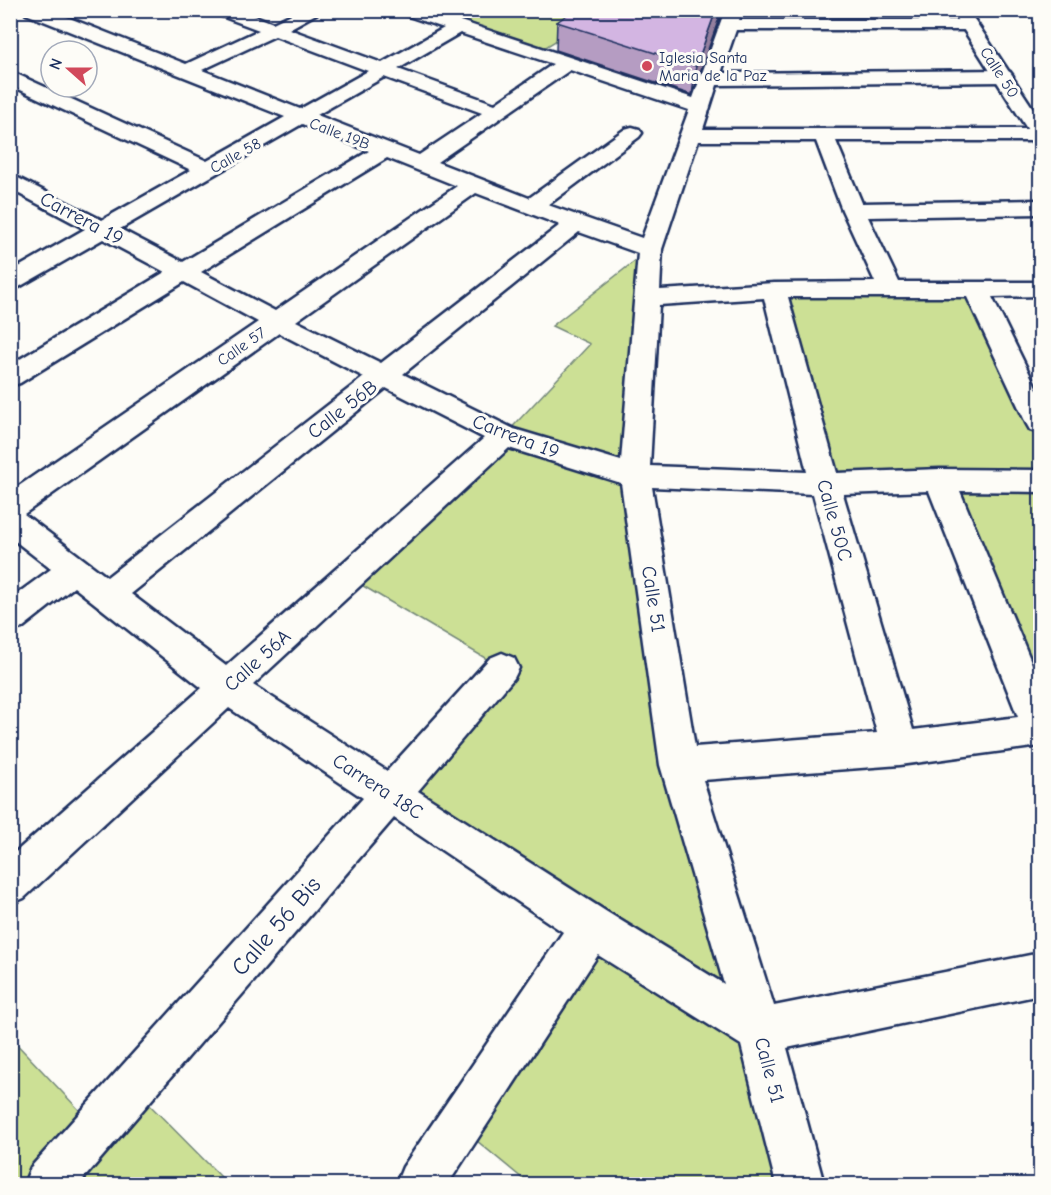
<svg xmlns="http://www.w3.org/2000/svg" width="1051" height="1195" font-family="'Comic Neue',sans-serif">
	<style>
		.green { fill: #cce095; stroke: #74887a; stroke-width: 1.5 }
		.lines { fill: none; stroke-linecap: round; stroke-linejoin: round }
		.street-casing { stroke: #1b2f5e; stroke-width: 5 }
		.secondary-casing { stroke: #1b2f5e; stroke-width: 5 }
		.street { fill: #fdfcf7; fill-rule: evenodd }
		.secondary { fill: #fdfcf7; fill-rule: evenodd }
		.wall { fill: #b59cc2; stroke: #1b2f5e; stroke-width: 1.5 }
		.shaded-wall { fill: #947f9e; stroke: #1b2f5e; stroke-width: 1.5 }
		.building { fill: #d3b5e2; stroke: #1b2f5e; stroke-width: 1.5 }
		.poi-dot { fill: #d1495b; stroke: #fdfcf7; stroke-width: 2 }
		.labels { text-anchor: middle; stroke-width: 6; stroke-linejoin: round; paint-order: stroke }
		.far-poi-label { font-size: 16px; fill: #1b2f5e; stroke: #fdfcf7; text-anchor: start }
		.far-street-label { font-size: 16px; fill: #1b2f5e; stroke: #fdfcf7 }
		.street-label { font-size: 20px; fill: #1b2f5e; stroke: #fdfcf7 }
		.near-street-label { font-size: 24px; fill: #1b2f5e; stroke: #fdfcf7 }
	</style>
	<rect width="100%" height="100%" fill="#fdfcf7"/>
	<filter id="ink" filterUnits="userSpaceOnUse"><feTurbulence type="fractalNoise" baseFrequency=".0167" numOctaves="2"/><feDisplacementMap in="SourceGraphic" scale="12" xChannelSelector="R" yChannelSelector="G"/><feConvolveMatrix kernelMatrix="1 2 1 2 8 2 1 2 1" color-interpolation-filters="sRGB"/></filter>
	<g filter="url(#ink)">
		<path class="green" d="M466,11H603L538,52L444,22Z
			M650,249L635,476L679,765L760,1031L800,1184H529L459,1126L591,927L391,795L502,668L348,577L504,436L590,344L552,326Z
			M976,289L1040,423V725L941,480L825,484L774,290Z
			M10,1037L97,1129L133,1088L228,1184H11Z"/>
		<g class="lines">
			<defs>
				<path id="street" d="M24,10H49L186,64L259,30L216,14L214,10H240L273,23L300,10H323L289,29L382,63L444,28L402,14L400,10H427L693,98L725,10H743L739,20H969L975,21L978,25L975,29L969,30H736L721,73L1003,70L1010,72L1013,76L1010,80L1003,82L717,85L703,129H1040V141H836L862,203L1040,200V214L868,217L899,282H1040V296L992,297L1040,395V433L1030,430L1026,423L967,297H788L837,473L940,469L1040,470V492L960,491L1040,683V746L900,765L703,780L774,1006L1040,953V995L787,1048L824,1184H776L741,1045L598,955L448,1184H396L403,1167L563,932L394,818L79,1184H24L31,1167L363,798L229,708L24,898L10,904V857L202,688L74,587L22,628L10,631V599L51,569L10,537V492L258,322L184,282L20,383L10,386V365L165,272L103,239L19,287L10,289V272L85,229L10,189V174L102,220L191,170L10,85V71L207,161L285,117L26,14ZM460,33L553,64L495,104L398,69ZM275,36L368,71L300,109L202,70ZM570,70L689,110L642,238L548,205L639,137L642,133L639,129L632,127L625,129L529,198L437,162ZM384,77L482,113L419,155L317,115ZM302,124L369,151L183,262L120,229ZM698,141H816L842,210L875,282L774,283L660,290L662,249ZM387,158L457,186L275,311L201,272ZM476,193L560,225L381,363L296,321ZM579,232L638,253L621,461L514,429L403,374ZM764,298L807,472L650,466L659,305ZM279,333L364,377L107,577L24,514ZM386,388L484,438L226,666L131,594ZM509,448L621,483L660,765L724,984L607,912L418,791L514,678L519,668L514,658L502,653L490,658L387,771L253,685ZM652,487L813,494L877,733L695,747ZM929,491L1018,717L913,730L843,494Z"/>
				<path id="secondary" d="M951,10H968L1040,119V140L1033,138Z"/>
			</defs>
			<use href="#street" class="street-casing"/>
			<use href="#secondary" class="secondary-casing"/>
			<use href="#street" class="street"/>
			<use href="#secondary" class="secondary"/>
		</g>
		<path class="wall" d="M722,10L692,95L556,50L557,22Z"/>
		<path class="shaded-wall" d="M716,10H722L692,95L696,66Z"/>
		<path class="building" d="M574,10H716L696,66L557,22Z"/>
	</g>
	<circle class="poi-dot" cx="647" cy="66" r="6"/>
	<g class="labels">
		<g class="far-poi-label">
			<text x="659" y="63">Iglesia Santa<tspan x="659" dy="18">Maria de la Paz</tspan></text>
		</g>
		<g class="far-street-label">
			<text transform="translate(1000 72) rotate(57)" y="6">Calle 50</text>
			<text transform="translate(340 133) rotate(21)" y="6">Calle 19B</text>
			<text transform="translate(235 155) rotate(-29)" y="6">Calle 58</text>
			<text transform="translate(241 346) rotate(-35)" y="6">Calle 57</text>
		</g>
		<g class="street-label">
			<text transform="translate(82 218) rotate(28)" y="7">Carrera 19</text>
			<text transform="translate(342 409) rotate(-38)" y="7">Calle 56B</text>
			<text transform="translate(516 436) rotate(21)" y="7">Carrera 19</text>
			<text transform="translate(835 520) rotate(74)" y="7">Calle 50C</text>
			<text transform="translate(654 599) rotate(81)" y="7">Calle 51</text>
			<text transform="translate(257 660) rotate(-42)" y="7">Calle 56A</text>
			<text transform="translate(378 786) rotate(33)" y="7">Carrera 18C</text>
			<text transform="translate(770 1070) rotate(75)" y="7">Calle 51</text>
		</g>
		<g class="near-street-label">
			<text transform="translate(276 926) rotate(-49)" y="8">Calle 56 Bis</text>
		</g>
	</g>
	<rect width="1051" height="1195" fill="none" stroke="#fdfcf7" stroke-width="36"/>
	<rect x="18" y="18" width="1015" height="1159" fill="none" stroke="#1b2f5e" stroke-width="2" filter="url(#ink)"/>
	<g transform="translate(69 69) rotate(291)"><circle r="28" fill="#fdfcf7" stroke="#a3aaba" stroke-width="1.5"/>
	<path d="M0-4.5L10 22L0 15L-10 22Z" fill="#d1495b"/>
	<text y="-9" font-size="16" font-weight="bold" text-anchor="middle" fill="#1b2f5e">N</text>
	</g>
</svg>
